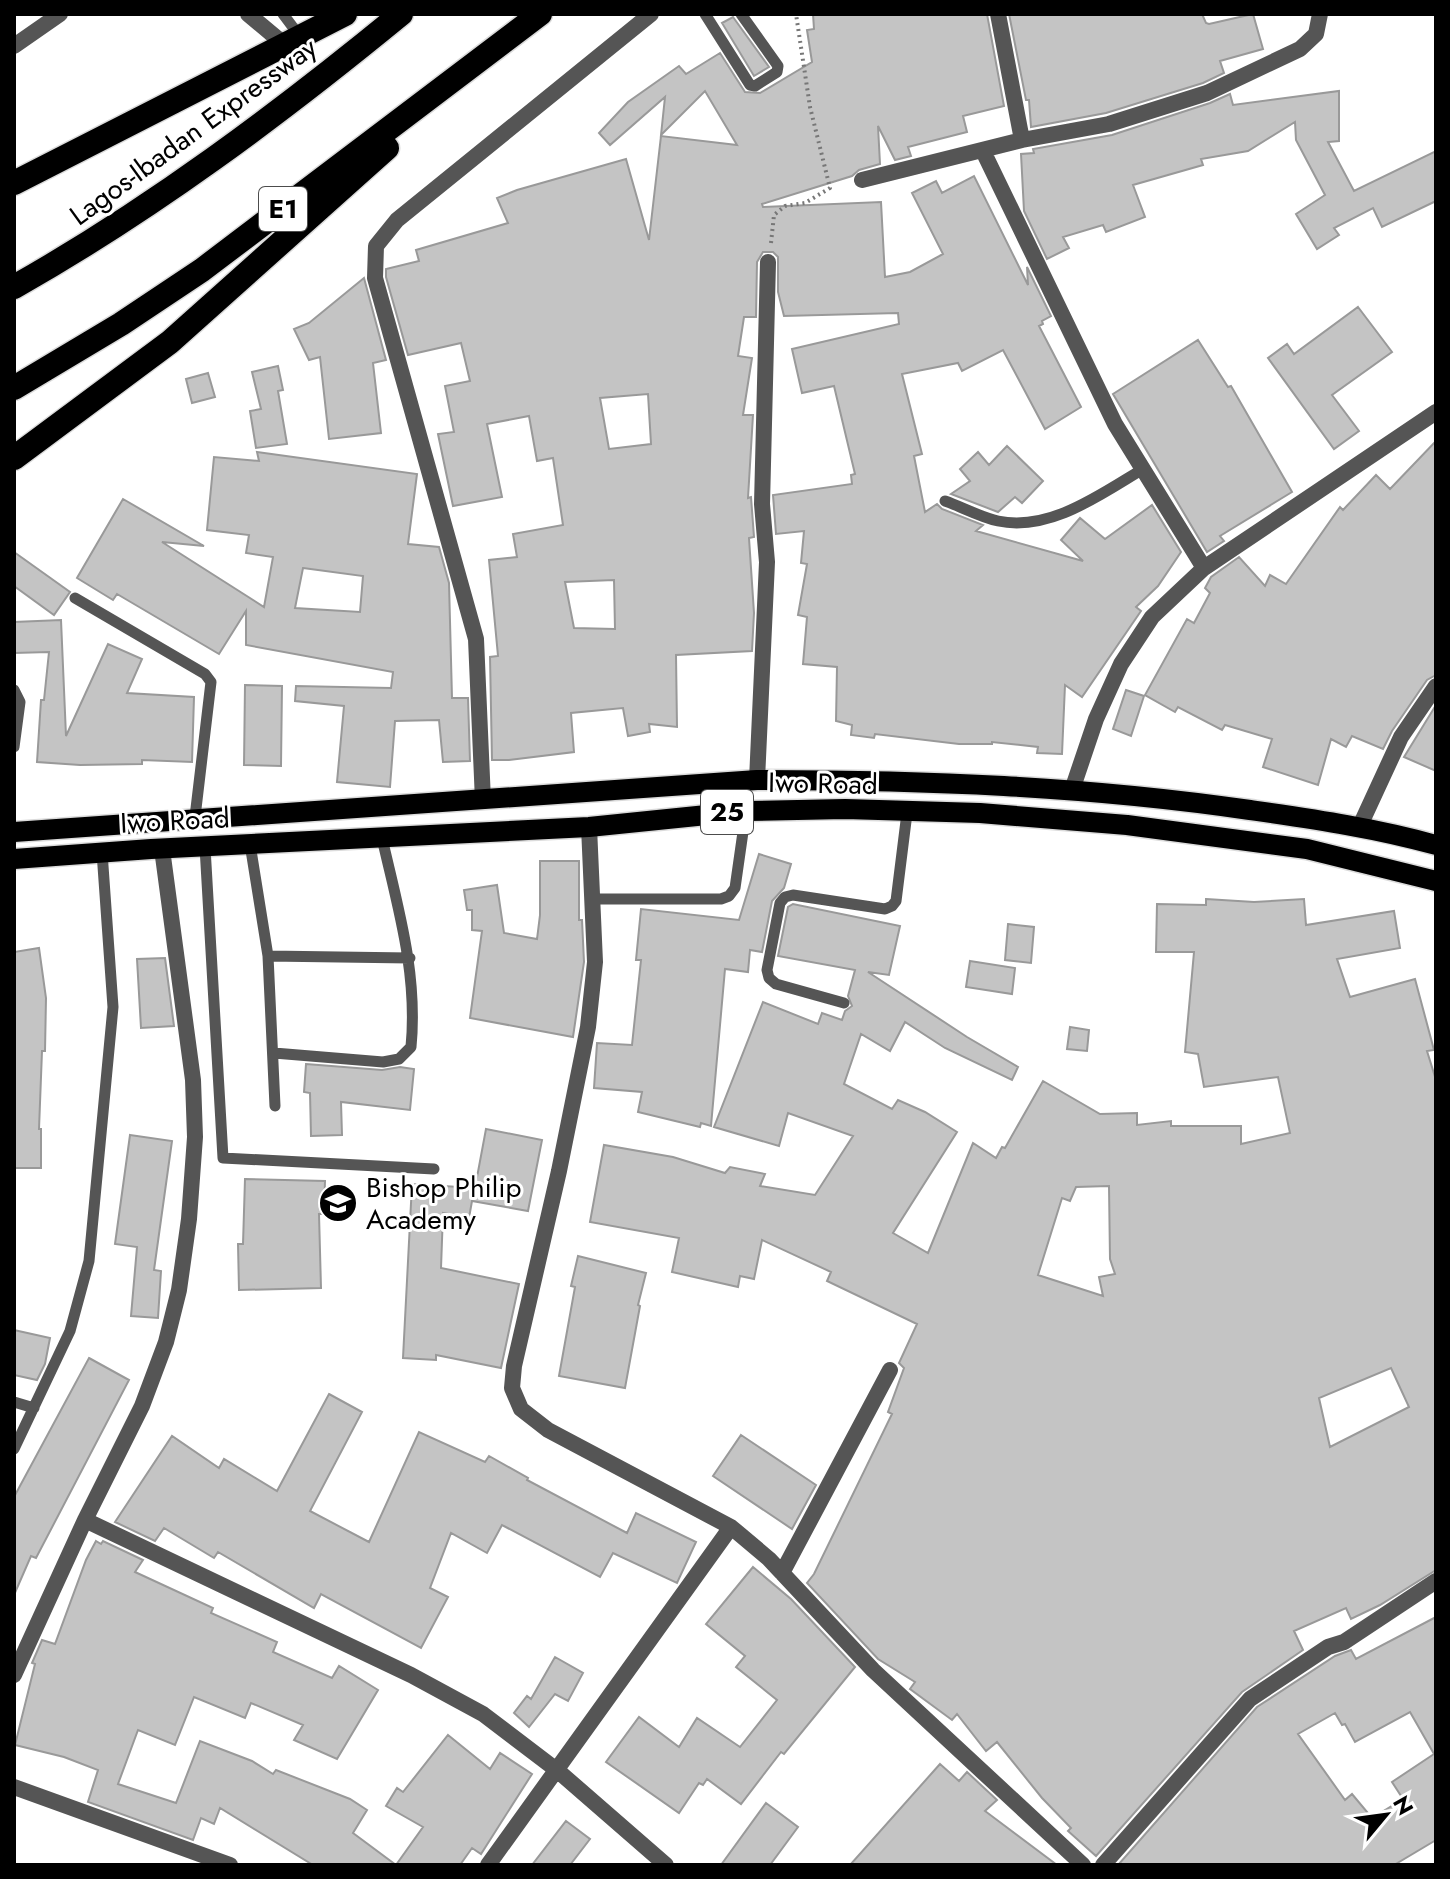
<svg xmlns="http://www.w3.org/2000/svg" width="1450" height="1879" font-family="Jost,sans-serif">
	<style>
		.building { fill: #c4c4c4; stroke: #999; stroke-width: 2; fill-rule: evenodd }
		.lines { fill: none; stroke-linecap: round; stroke-linejoin: round }
		.primary-casing { stroke: #dbdbdb; stroke-width: 23 }
		.motorway-casing { stroke: #dbdbdb; stroke-width: 27 }
		.path { stroke: #777; stroke-width: 4; stroke-dasharray: 2 4; stroke-linecap: butt }
		.service { stroke: #555; stroke-width: 11 }
		.minor { stroke: #555; stroke-width: 16 }
		.primary { stroke: #000; stroke-width: 20 }
		.motorway { stroke: #000; stroke-width: 24 }
		.labels { text-anchor: middle; stroke-width: 6; stroke-linejoin: round; paint-order: stroke }
		.shield { fill: #fff; stroke: #4c4c4c; stroke-width: 2 }
		.shield-label { font-size: 26px; font-weight: bold; fill: #000 }
		.street-label { font-size: 28px; fill: #000; stroke: #fff }
		.poi-label { font-size: 28px; fill: #000; stroke: #fff; text-anchor: start }
	</style>
	<rect width="100%" height="100%" fill="#fff"/>
	<path class="building" d="M813,14H987L1004,106L963,116L967,132L908,147L911,156L895,160L878,126L880,164L859,170L852,176L762,204L763,207L881,202L885,277L910,272L943,254L912,193L936,181L942,193L974,176L1028,285L1027,267L1051,316L1042,321L1043,324L1039,326L1081,407L1045,429L1003,350L962,371L958,363L902,374L922,454L914,456L925,512L937,504L942,509L983,525L976,531L1083,561L1061,540L1080,518L1105,539L1152,505L1181,552L1158,586L1136,607L1141,611L1082,697L1065,685L1062,754L1037,753L1038,747L992,742V744H959L875,734L874,738L851,735L852,725L836,721L837,667L803,664L807,617L798,615L807,564L801,563L804,531L776,534L773,495L852,484L851,475L855,474L834,386L802,393L792,349L899,324L898,313L784,316L778,292V257L773,252H763L757,262L756,317H744L738,356L752,358L743,415H753L748,498L751,497L754,537L749,538L754,613L752,651L676,655L677,727L649,724L650,732L628,736L623,708L571,713L574,752L509,760H492L490,657L498,656L489,560L517,557L513,534L563,525L553,458L537,461L529,416L487,424L502,497L453,506L438,434L454,432L445,386L470,381L461,343L408,355L386,277V269L419,261L416,250L508,223L497,198L517,190L626,159L649,240L661,136L737,145L705,91L661,135L665,97L610,145L599,133L628,102L679,66L686,74L720,53L745,92L760,93L812,62L807,30L814,29ZM648,394L651,444L609,449L600,398ZM614,580L615,629L574,628L565,582Z
		M1009,14H1202L1206,23L1209,24L1253,14L1263,49L1220,61L1224,73L1203,83L1106,113L1031,127L1029,100H1026Z
		M733,17L769,67L754,76L722,23Z
		M1339,91V141L1328,142L1354,191L1436,151V201L1382,227L1373,208L1334,228L1339,235L1317,249L1296,214L1325,195L1296,140L1295,122L1248,151L1201,159L1203,165L1133,185L1145,217L1106,232L1103,225L1063,237L1069,248L1047,259L1024,211L1021,154L1034,153L1033,149L1112,135L1210,103L1230,94L1233,105Z
		M364,278L386,360L373,363L381,433L329,439L320,357L309,360L294,329L309,323Z
		M1358,307L1392,352L1332,395L1359,431L1334,449L1268,358L1287,344L1294,354Z
		M1198,340L1228,387L1231,386L1292,492L1220,536L1224,541L1207,552L1113,394Z
		M278,366L283,390L278,391L287,444L256,448L250,411L261,409L252,372Z
		M208,373L215,397L192,403L186,379Z
		M1436,441V675L1427,680L1392,731L1383,749L1352,736L1346,747L1331,739L1318,785L1263,767L1272,739L1225,725L1222,730L1178,707L1175,712L1145,695L1187,619L1194,623L1210,593L1205,588L1211,577L1239,557L1265,586L1270,575L1286,584L1340,507L1343,510L1376,475L1390,489Z
		M1007,446L1043,481L1022,503L1015,497L998,512L951,494L970,481L960,469L978,452L989,465Z
		M257,452L417,474L408,544L439,547L449,583L452,698H468L470,761L443,762L439,720L395,721L390,787L337,782L344,706L295,701L296,686L391,688L393,672L246,645V611L219,654L117,594L113,600L77,578L123,499L204,546L162,542L264,607L273,557L246,553L249,535L207,530L214,457L259,461ZM303,568L363,576L360,612L295,608Z
		M14,552L70,592L54,615L14,586Z
		M61,620L66,736L108,644L142,659L127,693L194,697L192,762L142,760V764L80,765L37,762L41,700H44L49,652L14,653V622Z
		M245,685L282,686L281,766L244,765Z
		M1126,690L1144,696L1131,736L1113,729Z
		M1436,705V771L1404,757Z
		M759,854L791,864L784,888L772,901L762,952L750,950L748,972L725,969L711,1126L701,1123L700,1127L638,1112L642,1092L594,1088L597,1043L632,1045L641,960H636L641,909L739,920Z
		M540,861H579V920H582L584,962L573,1037L470,1018L482,931L472,930V910H467L464,890L497,885L504,933L537,939L540,915Z
		M1206,899L1254,902L1304,899L1306,925L1394,911L1400,948L1337,959L1350,997L1415,979L1434,1050L1427,1051L1436,1080V1570L1380,1605L1351,1619L1346,1608L1294,1631L1303,1650L1242,1692L1096,1856L1068,1831L1071,1828L1042,1798L997,1742L986,1751L957,1714L952,1720L910,1689L915,1682L878,1659L807,1583L814,1574L892,1414L888,1412L904,1368L899,1363L917,1324L827,1281L831,1272L762,1240L754,1279L740,1276L738,1287L672,1272L679,1238L590,1222L604,1145L673,1157L725,1173L730,1167L765,1174L760,1186L815,1195L853,1136L788,1113L779,1146L714,1127L763,1002L818,1024L822,1013L842,1020L845,1011L852,1006L848,996L855,970L778,956L788,907L793,904L900,926L889,975L868,972L967,1037L1018,1067L1012,1080L945,1048L905,1022L890,1051L861,1034L844,1084L892,1109L898,1100L925,1112L957,1132L893,1233L928,1253L973,1143L996,1158L1002,1147L1005,1148L1043,1081L1100,1114L1137,1113V1125L1171,1121V1126H1241V1144L1290,1133L1278,1077L1204,1087L1198,1054L1185,1052L1194,952H1156L1157,904L1206,905ZM1109,1186L1110,1259L1115,1274L1099,1277L1103,1296L1038,1275L1062,1198L1070,1201L1076,1187ZM1391,1368L1409,1407L1330,1447L1319,1398Z
		M1008,924L1034,927L1031,963L1005,960Z
		M39,948L46,998L45,1051H42L39,1129H41V1168H14V952Z
		M165,958L174,1026L141,1028L137,959Z
		M970,961L1015,968L1012,994L966,987Z
		M1070,1027L1089,1030L1087,1051L1067,1049Z
		M306,1064L382,1070L400,1067L414,1069L410,1110L341,1102L342,1135L311,1136L310,1093L304,1092Z
		M486,1129L542,1140L528,1211L472,1201L469,1218L443,1213L441,1268L519,1284L501,1368L436,1355V1360L403,1358L412,1184L475,1188Z
		M130,1135L172,1141L154,1270L161,1271L158,1318L131,1316L137,1247L115,1244Z
		M245,1179L325,1181L324,1214H319L321,1288L239,1290L238,1244H243Z
		M578,1256L646,1273L638,1305L640,1306L625,1388L559,1376L575,1287L571,1286Z
		M14,1330L50,1338L45,1364L37,1380L14,1375Z
		M89,1358L129,1380L36,1558L31,1556L14,1595V1497Z
		M329,1394L362,1412L310,1511L369,1542L419,1432L485,1462L489,1456L528,1478L527,1480L627,1533L636,1513L696,1542L677,1583L613,1553L600,1577L502,1525L487,1553L451,1533L430,1588L448,1597L421,1648L321,1594L314,1608L218,1552L214,1558L164,1528L155,1541L115,1522L172,1436L219,1468L224,1459L277,1491Z
		M741,1435L816,1485L792,1529L713,1476Z
		M96,1541L101,1544L103,1541L143,1560L135,1572L213,1608L211,1613L277,1642L273,1652L332,1678L339,1666L378,1690L337,1759L294,1740L303,1725L251,1703L245,1718L194,1697L175,1745L138,1730L118,1784L176,1803L200,1741L252,1761L273,1774L276,1770L350,1799L367,1810L353,1833L396,1865H313L220,1808L214,1824L201,1818L193,1840L88,1802L98,1770L64,1757L15,1745L35,1664L32,1663L42,1640L55,1644L86,1560Z
		M753,1567L791,1599L855,1667L784,1754L781,1752L741,1804L707,1779L703,1785L699,1783L679,1813L606,1762L639,1717L679,1747L697,1718L740,1747L777,1700L736,1667L745,1656L706,1624Z
		M1436,1617V1840L1394,1865H1118L1257,1707L1335,1656L1351,1650L1356,1659ZM1410,1712L1434,1754L1392,1782L1403,1799L1372,1818L1352,1794L1345,1800L1298,1734L1335,1713L1342,1725L1345,1724L1355,1742Z
		M555,1657L583,1673L568,1701L555,1694L529,1727L514,1713L527,1696L531,1699Z
		M448,1735L490,1769L500,1753L532,1774L481,1854L472,1848L460,1865H396L423,1827L386,1806L397,1788L403,1792Z
		M940,1764L959,1781L967,1772L997,1800L985,1811L1057,1865H850Z
		M766,1803L798,1827L770,1865H721Z
		M566,1821L590,1839L570,1865H532Z"/>
	<g class="lines">
		<defs>
			<path id="primary" d="M14,832L757,780C922,780 1086,786 1250,810C1312,819 1376,828 1436,845
				M14,859L151,849L589,827L746,811L845,809L980,813L1127,825L1307,849L1436,881"/>
			<path id="motorway" d="M14,183L345,14
				M14,287C152,209 279,114 401,14
				M14,388L121,324L202,270L540,14
				M14,458L170,342L387,148"/>
		</defs>
		<use href="#primary" class="primary-casing"/>
		<use href="#motorway" class="motorway-casing"/>
		<path class="path" d="M771,243L774,215L785,206L805,203L830,188L810,107L796,14"/>
		<path class="service" d="M283,14L301,38
			M705,14L750,85L755,86L777,72L778,66L741,14
			M945,501C962,507 980,517 998,521C1050,532 1101,494 1143,469
			M75,598L205,674L211,682L195,817
			M14,690L20,702L14,747
			M250,844L268,956L275,1106
			M205,847L223,1158L434,1169
			M592,899H721L729,896L735,888L746,811
			M268,956L410,958
			M844,1003L776,984L769,978L767,970L780,903L785,897L793,895L885,909L892,906L896,901L907,813
			M274,1053L383,1062L399,1059L411,1047C418,974 398,908 382,838
			M14,1402L34,1408
			M14,1449L70,1331L89,1261L113,1007L102,852"/>
		<path class="minor" d="M248,14L285,45
			M998,14L1022,140
			M14,46L60,14
			M983,151L1115,424L1204,568
			M862,180L1022,140L1109,124L1207,93L1300,49L1316,34L1320,14
			M757,780L767,562L762,504L768,262
			M1072,790L1096,719L1121,664L1152,617L1204,568L1436,412
			M483,801L476,639L375,278L376,246L397,220L651,14
			M589,827L595,962L588,1027L559,1171L514,1366L512,1388L521,1409L548,1430L731,1527L769,1559L873,1670L1083,1865
			M1359,828L1401,737L1436,686
			M85,1520L411,1675L483,1714L558,1771L666,1865
			M782,1573L890,1370
			M14,1675L85,1520L142,1406L166,1342L179,1290L189,1219L195,1137L193,1080L162,849
			M14,1787L230,1865
			M488,1865L731,1527
			M1103,1865L1250,1699L1328,1647L1344,1642L1436,1581"/>
		<use href="#primary" class="primary"/>
		<use href="#motorway" class="motorway"/>
	</g>
	<defs>
		<symbol id="school-disc" viewBox="-11 -11 22 22"><circle r="9.5" fill="#000" stroke="#fff"/><path d="M0-5L7-2L0 1L-7-2ZM-4 1L0 2.5L4 1V4Q0 6-4 4Z" fill="#fff"/></symbol>
	</defs>
	<g fill-rule="evenodd">
		<use href="#school-disc" x="316" y="1181" width="44" height="44"/>
	</g>
	<g class="labels">
		<g class="shield">
			<rect x="259" y="187" width="48" height="44" rx="6"/>
			<rect x="701" y="790" width="52" height="44" rx="6"/>
		</g>
		<g class="shield-label">
			<text x="283" y="218">E1</text>
			<text x="727" y="821">25</text>
		</g>
		<g class="street-label">
			<text transform="translate(193 131) rotate(-36)" y="10">Lagos-Ibadan Expressway</text>
			<text transform="translate(823 783) rotate(1)" y="10">Iwo Road</text>
			<text transform="translate(175 820) rotate(-3)" y="10">Iwo Road</text>
		</g>
		<g class="poi-label">
			<text x="366" y="1197">Bishop Philip<tspan x="366" dy="32">Academy</tspan></text>
		</g>
	</g>
	<rect width="1450" height="1879" fill="none" stroke="#000000" stroke-width="32"/>
	<g transform="translate(1386 1815) rotate(61)" stroke="#ffffff" stroke-width="6" paint-order="stroke">
	<path d="M0-6L14 30L0 20L-14 30Z" fill="#000000"/>
	<text y="-12" font-size="22" font-weight="bold" text-anchor="middle" fill="#000000">N</text>
	</g>
</svg>
